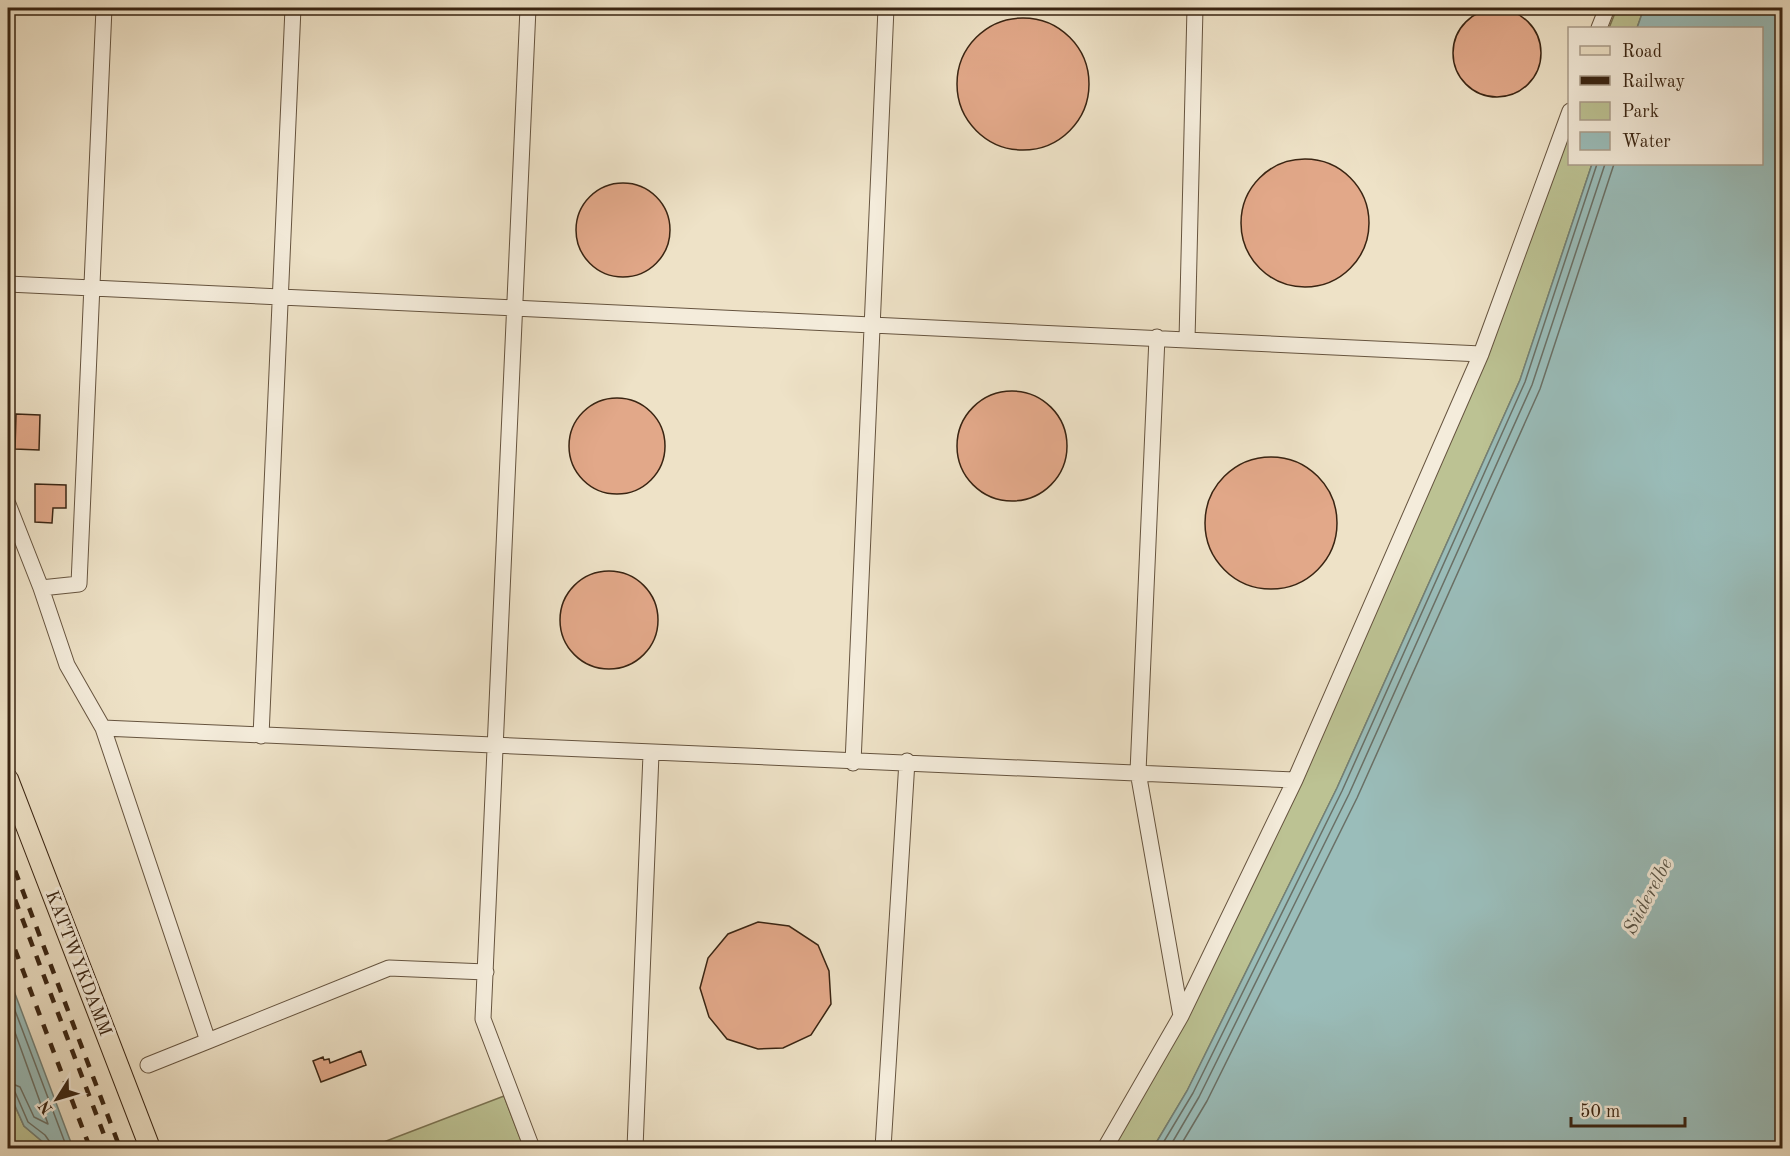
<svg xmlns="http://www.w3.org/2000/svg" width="1790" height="1156" font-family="'Old Standard TT',serif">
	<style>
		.green { fill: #bcc293; stroke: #7a7352; stroke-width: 1.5 }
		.water { fill: #9abdba; stroke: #738077; stroke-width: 1.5 }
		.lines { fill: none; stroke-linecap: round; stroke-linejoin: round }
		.shore { stroke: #6a7066; stroke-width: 1.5 }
		.building { fill: #e2a889; stroke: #392412; stroke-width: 1.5 }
		.minor-casing { stroke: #66543f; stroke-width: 17 }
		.major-casing { stroke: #392412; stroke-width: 22 }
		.minor { stroke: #f4ecdb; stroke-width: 15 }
		.major { stroke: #eee2c7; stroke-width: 20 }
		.rail { stroke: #392412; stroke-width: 4.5; stroke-dasharray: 10 10; stroke-linecap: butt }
		.labels { text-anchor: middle; stroke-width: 6; stroke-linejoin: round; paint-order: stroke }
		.street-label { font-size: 18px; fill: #392412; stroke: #f4ecdb }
		.water-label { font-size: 20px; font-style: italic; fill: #565244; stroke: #f4ecdb }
	</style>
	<rect width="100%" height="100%" fill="#eee2c7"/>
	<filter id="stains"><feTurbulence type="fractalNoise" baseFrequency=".00333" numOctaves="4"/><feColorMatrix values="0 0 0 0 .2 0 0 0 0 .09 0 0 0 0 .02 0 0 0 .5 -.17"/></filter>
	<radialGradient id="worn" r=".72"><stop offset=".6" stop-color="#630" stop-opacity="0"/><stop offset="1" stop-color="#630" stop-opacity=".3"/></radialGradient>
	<path class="green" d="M1617,8H1644L1637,28H1609Z
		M1569,133L1570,164H1592L1520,380L1337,788L1187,1091L1153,1148H1111L1201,990Z
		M8,1090L24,1126L50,1148H8Z
		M504,1096L524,1148H368Z"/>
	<path class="water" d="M1644,8H1782V1148H1153L1187,1091L1337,788L1520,380L1592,164H1762V28H1637Z
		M8,975L73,1148H50L24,1126L8,1090Z"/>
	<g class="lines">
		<path class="shore" d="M8,992L67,1148
			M8,1013L48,1124L34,1117L20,1087L8,1082
			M8,1089L15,1092L28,1122L45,1135L54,1148
			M1160,1148L1193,1093L1342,791L1525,382L1597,164
			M1169,1148L1199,1097L1349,794L1532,385L1605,164
			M1179,1148L1207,1101L1357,798L1540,389L1614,164"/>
	</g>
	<path class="building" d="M1453 53a44 44 0 1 1 88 0a44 44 0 1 1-88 0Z
		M957 84a66 66 0 1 1 132 0a66 66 0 1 1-132 0Z
		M1241 223a64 64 0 1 1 128 0a64 64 0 1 1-128 0Z
		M576 230a47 47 0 1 1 94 0a47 47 0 1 1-94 0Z
		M957 446a55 55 0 1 1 110 0a55 55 0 1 1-110 0Z
		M569 446a48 48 0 1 1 96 0a48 48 0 1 1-96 0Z
		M16,414L40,415L39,450L15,449Z
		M1205 523a66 66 0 1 1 132 0a66 66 0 1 1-132 0Z
		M35,484L66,485V508H53L52,523L35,522Z
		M560 620a49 49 0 1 1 98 0a49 49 0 1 1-98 0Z
		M758,922L789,926L818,945L829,971L831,1004L811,1035L783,1048L758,1049L727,1039L709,1017L700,988L708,958L728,934Z
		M361,1051L366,1065L321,1082L313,1061L323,1057L324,1060L329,1059L330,1063Z"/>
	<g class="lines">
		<defs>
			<path id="minor" d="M528,8L483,1019L532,1148
				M1599,28L1607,8
				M8,284L1481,354
				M1157,337L1138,772L1181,1016
				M1187,340L1195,8
				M8,504L41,588L79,584L104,8
				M41,588L67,665L103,728L208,1041L389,968L486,972
				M103,728L1295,780
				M261,736L293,8
				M853,763L886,8
				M148,1065L208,1041
				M635,1148L651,754
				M883,1148L907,761
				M1105,1148L1181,1016L1295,780L1481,354L1570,111"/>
			<path id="major" d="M8,779L150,1148"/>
		</defs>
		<use href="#minor" class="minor-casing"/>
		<use href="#major" class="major-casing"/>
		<use href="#minor" class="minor"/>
		<use href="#major" class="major"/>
		<path class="rail" d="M8,852L120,1148
			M8,881L109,1148
			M8,931L90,1148"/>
	</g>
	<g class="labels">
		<g class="street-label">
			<text transform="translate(79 963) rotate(69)" y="6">KATTWYKDAMM</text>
		</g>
		<g class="water-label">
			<text transform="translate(1647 896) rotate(-62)" y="7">Süderelbe</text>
		</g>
	</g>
	<rect width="1790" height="1156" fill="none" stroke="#eee2c7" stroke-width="30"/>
	<rect x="9" y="9" width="1772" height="1138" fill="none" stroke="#392412" stroke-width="3"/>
	<rect x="15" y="15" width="1760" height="1126" fill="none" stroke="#392412" stroke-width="1.5"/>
	<rect x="1568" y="27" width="195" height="138" fill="#f4ecdb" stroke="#a99c8b" stroke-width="1.5"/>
	<rect x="1580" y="46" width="30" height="9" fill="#eee2c7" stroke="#a99c8b" stroke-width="1.5"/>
	<text x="1622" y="57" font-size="18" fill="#392412">Road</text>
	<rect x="1580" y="76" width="30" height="9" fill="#392412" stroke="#a99c8b" stroke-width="1.5"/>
	<text x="1622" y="87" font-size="18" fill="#392412">Railway</text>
	<rect x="1580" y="102" width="30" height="18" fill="#bcc293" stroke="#a99c8b" stroke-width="1.5"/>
	<text x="1622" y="117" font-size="18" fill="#392412">Park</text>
	<rect x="1580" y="132" width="30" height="18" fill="#9abdba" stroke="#a99c8b" stroke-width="1.5"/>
	<text x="1622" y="147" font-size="18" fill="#392412">Water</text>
	<g transform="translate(57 1099) rotate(233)" stroke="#f4ecdb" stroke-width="4.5" paint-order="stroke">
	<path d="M0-4.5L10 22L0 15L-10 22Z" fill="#392412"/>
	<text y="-9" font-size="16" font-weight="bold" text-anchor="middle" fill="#392412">N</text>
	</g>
	<path d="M1571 1117v9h114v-9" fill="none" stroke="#392412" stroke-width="3"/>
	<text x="1580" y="1117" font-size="18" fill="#392412" stroke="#f4ecdb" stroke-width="4.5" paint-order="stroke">50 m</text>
	<rect width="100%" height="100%" filter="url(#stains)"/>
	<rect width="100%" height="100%" fill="url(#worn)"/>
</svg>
